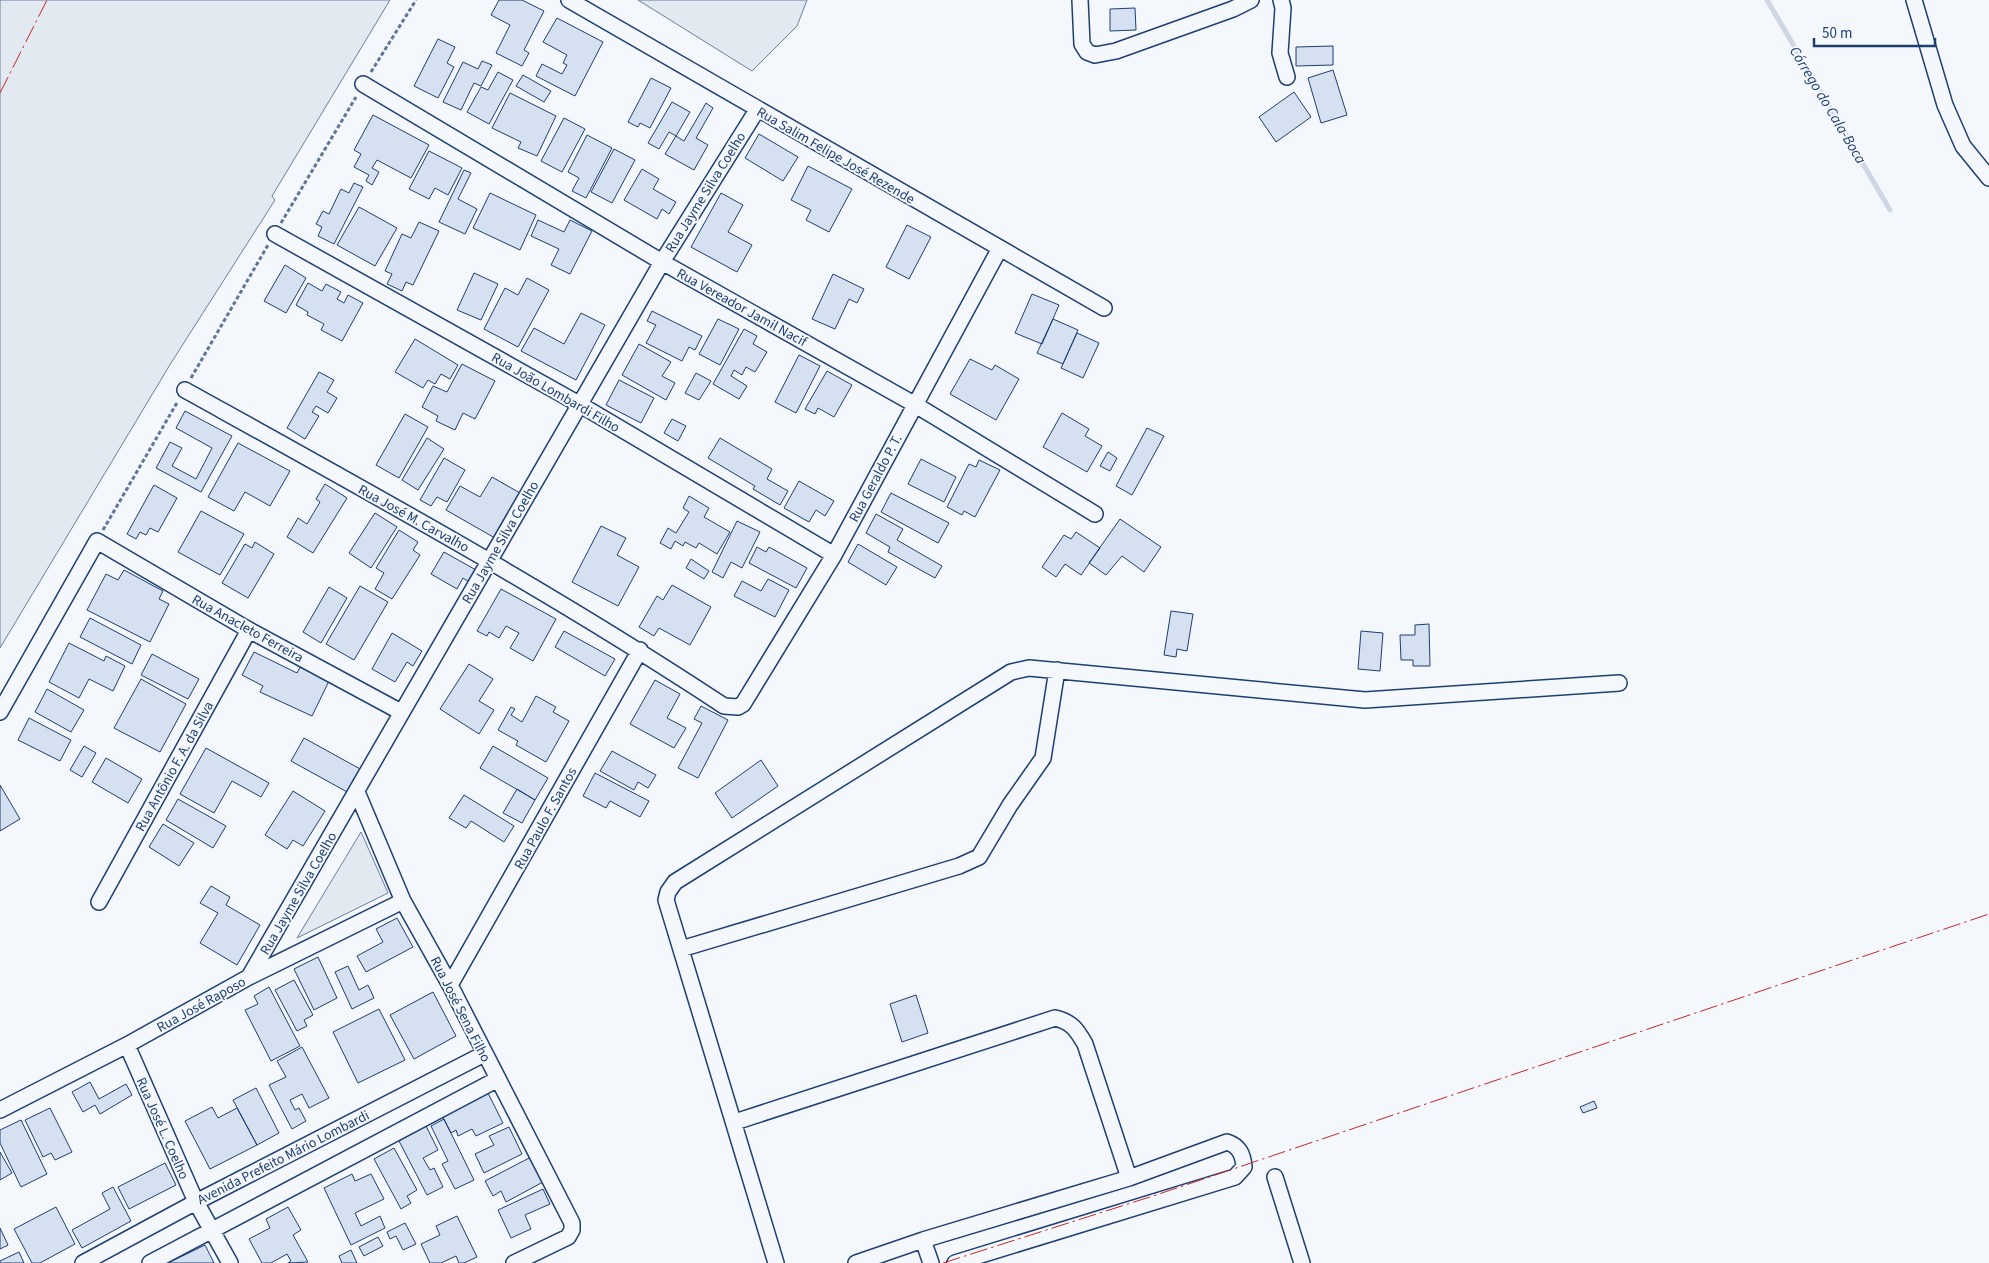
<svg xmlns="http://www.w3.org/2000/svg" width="1989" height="1263" font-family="'Source Sans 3',sans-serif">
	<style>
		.green { fill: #e3e9f0; stroke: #687fa3 }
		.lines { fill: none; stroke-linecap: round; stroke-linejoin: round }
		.stream { stroke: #cfd7e4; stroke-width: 5 }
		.building { fill: #d5e0f0; stroke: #1d3f73 }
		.minor-casing { stroke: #1d3f73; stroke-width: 18 }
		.path { stroke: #5e769c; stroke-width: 3; stroke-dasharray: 4 2.5; stroke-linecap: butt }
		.minor { stroke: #f4f7fb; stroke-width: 15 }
		.power { stroke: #c62828; stroke-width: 1; stroke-dasharray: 18 4 2.5 4; stroke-linecap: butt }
		.labels { text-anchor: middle; stroke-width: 4; stroke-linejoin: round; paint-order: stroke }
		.street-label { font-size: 14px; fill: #1d3f73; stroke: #f4f7fb }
		.water-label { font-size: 15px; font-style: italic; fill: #1d3f73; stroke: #f4f7fb }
	</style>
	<rect width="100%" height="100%" fill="#f4f7fb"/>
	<path class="green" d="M0,0H390L272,196L275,200L171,363L0,648Z
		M638,0H807L797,26L752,71Z
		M361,832L388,893L297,938Z"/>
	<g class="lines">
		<path class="stream" d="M1767,0L1890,210"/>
	</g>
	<path class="building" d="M499,0H522L544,11L524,50L529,53L522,66L496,53L510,25L491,15Z
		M1135,8L1136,30L1110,31V9Z
		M557,18L603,42L575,96L536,76L542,64L562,74L567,65L563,63L567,55L543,42Z
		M438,39L455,47L447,63L454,67L438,98L414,86Z
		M1333,46V65L1296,66V47Z
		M482,61L492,65L481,86L474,83L461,110L443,102L463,62L478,69Z
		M1333,70L1347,115L1321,123L1308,78Z
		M498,72L513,80L489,124L467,112L481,87L488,90Z
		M523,75L551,91L544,102L516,86Z
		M651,78L671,88L650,128L640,123L638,127L628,122Z
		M1294,92L1311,117L1276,142L1259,117Z
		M510,93L556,116L537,156L518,148L521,142L492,128Z
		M672,102L690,112L676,136L669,132L659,149L648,143Z
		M706,103L713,108L696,138L708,145L694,170L665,154L676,136L684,141Z
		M373,115L429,145L411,178L377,160L372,168L379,172L372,185L366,181L369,175L354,167L361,154L354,150Z
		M564,118L585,129L562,172L541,161Z
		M759,134L798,157L783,181L745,158Z
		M587,135L612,148L586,198L572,191L579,178L568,172Z
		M614,149L635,160L612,203L591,192Z
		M429,151L462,168L448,195L435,188L429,199L409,189Z
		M808,166L852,189L829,232L806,220L811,210L791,200Z
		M642,169L659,179L653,189L676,202L669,214L662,209L657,219L624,200Z
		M464,170L471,173L458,199L477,209L465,234L439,222Z
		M354,183L363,187L334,244L318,236L322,227L316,224L323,211L329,214L341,189L349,193Z
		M490,193L536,215L520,250L473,228Z
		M721,193L743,205L728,232L752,245L737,272L691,247Z
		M359,207L397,228L375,266L337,245Z
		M538,220L564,232L570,220L592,231L570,274L551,265L559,249L531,236Z
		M419,222L439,231L413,285L406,282L402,291L387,284L392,274L385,271L402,234L411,238Z
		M907,225L931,237L909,279L886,267Z
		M285,265L306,278L286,313L264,301Z
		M474,273L498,284L481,320L457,310Z
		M833,274L864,289L857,303L849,299L835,329L812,319Z
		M527,278L549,290L518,347L484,329L505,288L518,295Z
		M308,283L322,291L326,284L341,292L337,299L344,303L348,295L363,303L342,341L321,330L324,324L307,315L308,312L296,305Z
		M1032,294L1059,305L1042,344L1015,333Z
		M652,311L702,336L695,350L689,347L682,361L646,343L656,325L647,321Z
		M581,313L605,325L576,380L521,351L534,328L564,344Z
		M718,319L739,329L720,365L699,354Z
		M1053,319L1078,330L1063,364L1037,353Z
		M744,329L757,336L753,344L767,352L755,372L746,367L742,375L734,370L731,376L747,386L739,399L713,384Z
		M1077,333L1099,343L1083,378L1061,368Z
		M415,339L458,365L450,379L441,374L435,384L428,380L423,388L395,372Z
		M639,344L671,362L662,376L675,383L666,400L622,375Z
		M799,355L820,366L796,413L775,402Z
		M970,359L992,370L995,365L1019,379L996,420L950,394Z
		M462,364L495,381L475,419L463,413L455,430L436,421L438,416L422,407L433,386L447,392Z
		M827,371L852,385L834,417L818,408L815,414L805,409Z
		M319,372L334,380L327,392L337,398L328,413L316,406L312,412L319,416L305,439L287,428Z
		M696,373L711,381L699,400L685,393Z
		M619,380L654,398L641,423L606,405Z
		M185,411L232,436L201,492L156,468L170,442L182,448L172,466L196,479L212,448L176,428Z
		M1062,413L1089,429L1085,436L1102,446L1087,472L1043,447Z
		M405,414L428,427L399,478L376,465Z
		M672,419L686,426L678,441L664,433Z
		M1147,428L1164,436L1132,495L1116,486Z
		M427,438L444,449L418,490L402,480Z
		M720,438L772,469L767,479L788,491L780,505L753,489L755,486L708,458Z
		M238,443L290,471L270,506L245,492L234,511L208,497Z
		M1108,452L1117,458L1110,471L1100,466Z
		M444,458L465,470L447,502L437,497L431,506L420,500Z
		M921,459L956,477L944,502L908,484Z
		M979,460L1000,470L975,517L964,511L962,515L947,507L969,464L976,467Z
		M492,477L520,493L495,538L446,510L460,486L480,497Z
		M799,481L834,501L825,516L816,510L809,522L784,508Z
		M325,484L347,498L313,553L287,537L298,518L307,524L320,502L316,499Z
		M154,485L177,498L158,532L150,528L146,535L140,532L136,539L127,534Z
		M891,493L949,523L938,543L881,512Z
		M689,496L709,508L704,517L730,532L717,554L699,543L696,548L685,542L683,546L675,541L671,549L660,543L668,528L676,533L689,512L683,508Z
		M201,511L244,534L220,575L178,552Z
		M375,513L397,527L371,568L349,553Z
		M876,514L903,529L897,540L942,566L935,578L888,552L890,547L866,533Z
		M1120,519L1161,547L1144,572L1122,556L1106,575L1089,563Z
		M737,521L760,532L742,568L731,562L723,578L712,572Z
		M601,526L626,538L617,555L639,567L618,606L572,582Z
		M399,530L418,542L413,550L420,555L392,599L375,589L384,573L376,568Z
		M1076,532L1100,548L1081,575L1065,564L1056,577L1042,567L1064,535L1071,539Z
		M255,542L274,554L248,598L222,583L245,544L252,548Z
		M858,544L897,567L886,585L848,562Z
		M757,547L766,552L769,547L807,568L796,588L749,563Z
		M444,552L476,570L469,582L463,578L457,589L431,574Z
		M691,559L709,571L704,579L686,568Z
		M124,570L163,591L159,599L169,604L150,642L87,610L106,574L118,580Z
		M768,579L789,590L775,617L734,596L742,581L761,591Z
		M672,585L711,607L690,645L659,628L654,636L639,627L657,596L663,600Z
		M360,586L388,602L354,660L326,644Z
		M329,587L347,598L321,643L303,632Z
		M501,589L556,619L533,661L510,648L519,633L506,626L499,638L489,632L487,636L477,631Z
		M1171,611L1193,614L1187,651L1177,649L1176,657L1164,655Z
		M90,618L141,645L132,664L80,637Z
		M1429,624L1430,666H1413V660H1401L1400,635H1415V625Z
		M564,631L615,659L605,676L555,647Z
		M1361,631L1383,633L1380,671L1358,669Z
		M392,633L422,651L413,666L407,662L395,682L372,669Z
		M69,643L104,661L106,656L125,666L113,691L89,679L79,698L49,682Z
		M254,652L297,673L300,667L329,681L312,716L260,692L263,686L242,675Z
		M152,654L199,679L188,699L141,675Z
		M469,664L493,679L479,701L494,710L479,734L440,709Z
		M141,679L186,704L160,752L114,728Z
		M655,680L680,694L667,718L686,728L674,748L630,724Z
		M47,689L84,710L71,732L35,712Z
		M536,696L556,707L553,712L569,721L546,762L516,745L518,741L498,730L511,707L515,709L511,715L522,722Z
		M701,706L728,720L698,778L678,768L702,723L694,719Z
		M29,718L71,740L60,761L18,740Z
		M304,738L362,770L349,793L291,761Z
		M84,746L96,753L82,777L70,770Z
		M493,746L548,778L535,800L480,768Z
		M206,748L269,783L261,797L232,781L214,813L180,794Z
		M612,751L656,775L648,788L638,782L634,790L600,771Z
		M106,758L142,779L128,803L92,782Z
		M761,760L778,786L732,818L715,793Z
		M595,773L649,801L640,817L610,801L606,808L583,796Z
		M0,785L20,819L0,831Z
		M517,789L535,800L522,823L503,813Z
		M293,791L325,811L303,846L293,840L287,849L265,835Z
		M464,795L514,826L504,842L471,821L466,828L449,818Z
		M178,799L226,826L213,848L166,820Z
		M163,824L194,843L179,866L149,847Z
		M211,886L230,897L226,905L260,925L237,965L200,943L218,913L200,903Z
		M397,918L413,947L366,972L357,956L383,942L376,929Z
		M318,957L337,998L314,1010L294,969Z
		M348,966L359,990L368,985L374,998L352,1009L335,972Z
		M294,980L313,1015L304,1020L307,1026L297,1031L275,990Z
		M269,987L300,1046L271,1061L245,1010L258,1004L254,996Z
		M433,992L456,1036L414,1059L390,1015Z
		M916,995L928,1033L902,1042L890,1004Z
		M379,1009L405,1060L358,1083L333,1032Z
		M302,1047L329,1098L309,1108L302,1094L290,1100L295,1110L299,1108L306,1121L292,1129L269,1085L286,1077L277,1061Z
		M90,1082L99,1099L126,1084L132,1095L100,1114L95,1105L83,1112L72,1092Z
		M256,1088L279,1133L257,1145L233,1100Z
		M487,1091L503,1123L476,1136L472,1129L458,1136L456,1130L451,1133L441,1114Z
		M1594,1101L1597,1108L1583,1113L1580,1107Z
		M212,1107L218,1118L237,1108L257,1145L210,1169L185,1121Z
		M50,1108L72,1152L55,1160L51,1153L43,1157L25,1120Z
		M444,1119L474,1180L455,1189L442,1164L448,1161L431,1126Z
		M21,1120L47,1174L21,1187L0,1143V1130Z
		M426,1126L438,1150L423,1158L430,1170L434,1168L443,1187L427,1195L399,1141Z
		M509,1127L522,1154L484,1173L475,1154L494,1145L489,1136Z
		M394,1148L417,1190L407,1196L411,1203L401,1209L374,1159Z
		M0,1152L12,1173L0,1180Z
		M531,1157L543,1182L506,1202L501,1191L493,1196L485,1181Z
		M165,1163L176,1185L129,1209L118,1187Z
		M352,1174L355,1181L371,1174L384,1199L355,1213L361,1226L380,1216L385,1228L351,1245L324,1188Z
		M113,1187L131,1221L82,1248L72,1230L110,1209L102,1193Z
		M543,1189L550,1204L525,1215L531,1229L511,1238L498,1210Z
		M56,1207L75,1244L40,1263H32L14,1229Z
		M288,1207L301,1230L293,1235L308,1262L288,1263L291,1261L287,1254L271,1263H262L249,1239L270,1228L266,1219Z
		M457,1216L477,1257L464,1263H459L456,1256L441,1263H430L421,1244L440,1235L436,1226Z
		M405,1223L416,1244L403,1250L396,1236L390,1239L387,1232Z
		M0,1228L8,1245L0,1249Z
		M378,1237L383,1246L364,1256L359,1247Z
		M205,1245L214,1263H168Z
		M351,1250L357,1263H342L339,1256Z
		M19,1252L24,1263H0V1261Z"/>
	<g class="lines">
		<defs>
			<path id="minor" d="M569,0L1104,308
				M1080,0L1082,44L1087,52L1095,55L1116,51L1233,9L1251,0
				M1281,0L1283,8L1280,53L1287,77
				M1914,0L1945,105L1963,146L1989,178
				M363,84L662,262L914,404L1095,514
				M275,234L579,404L834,555
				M185,390C367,491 550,591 724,706L738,707L743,704L834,555L1000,248
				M0,712L97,541L249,630L401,712
				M357,792L403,901L450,985L572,1223V1230L568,1237L514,1263
				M99,902L249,630
				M681,949L959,866L979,857L1010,805L1043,758L1057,670
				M249,977L662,262L757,110
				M450,985L640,650
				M127,1045L196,1202L230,1263
				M0,1110L127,1045L249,977L403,901
				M735,1122L1055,1018C1072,1022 1077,1030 1085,1044L1129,1178
				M1275,1177L1302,1263
				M923,1240L931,1263
				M83,1263L196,1202L484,1054
				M150,1263L498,1079
				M776,1263L666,900L668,892L675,882L1011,672L1029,668L1365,700L1619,683
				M856,1263L923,1240L1129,1178L1227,1142C1239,1146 1243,1154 1244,1167L1235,1177L955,1263"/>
		</defs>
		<use href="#minor" class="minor-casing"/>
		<path class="path" d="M371,72L416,0
			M281,223L356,97
			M191,378L268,245
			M103,530L178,401"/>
		<use href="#minor" class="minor"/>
		<path class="power" d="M0,93L47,0
			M943,1263L1153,1196L1989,914"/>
	</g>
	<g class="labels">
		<g class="street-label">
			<text transform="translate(836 155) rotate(30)" y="5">Rua Salim Felipe José Rezende</text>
			<text transform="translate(705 192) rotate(-58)" y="5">Rua Jayme Silva Coelho</text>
			<text transform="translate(742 307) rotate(29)" y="5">Rua Vereador Jamil Nacif</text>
			<text transform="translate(556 392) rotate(30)" y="5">Rua João Lombardi Filho</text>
			<text transform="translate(875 478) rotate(-62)" y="5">Rua Geraldo P. T.</text>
			<text transform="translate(414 518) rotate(29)" y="5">Rua José M. Carvalho</text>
			<text transform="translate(500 542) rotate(-60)" y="5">Rua Jayme Silva Coelho</text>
			<text transform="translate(248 628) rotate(29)" y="5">Rua Anacleto Ferreira</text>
			<text transform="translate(174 766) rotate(-61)" y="5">Rua Antônio F. A. da Silva</text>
			<text transform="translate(545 818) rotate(-61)" y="5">Rua Paulo F. Santos</text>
			<text transform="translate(298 893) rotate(-60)" y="5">Rua Jayme Silva Coelho</text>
			<text transform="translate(201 1004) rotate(-29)" y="5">Rua José Raposo</text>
			<text transform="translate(461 1009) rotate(63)" y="5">Rua José Sena Filho</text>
			<text transform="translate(163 1128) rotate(66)" y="5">Rua José L. Coelho</text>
			<text transform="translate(283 1157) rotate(-27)" y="5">Avenida Prefeito Mário Lombardi</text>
		</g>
		<g class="water-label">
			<text transform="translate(1828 105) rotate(59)" y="5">Córrego do Cala-Boca</text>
		</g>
	</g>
	<path d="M1814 38v8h121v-8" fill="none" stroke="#1d3f73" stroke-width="2.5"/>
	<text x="1822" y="38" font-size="15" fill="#1d3f73" stroke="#f4f7fb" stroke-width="4" paint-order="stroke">50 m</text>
</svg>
